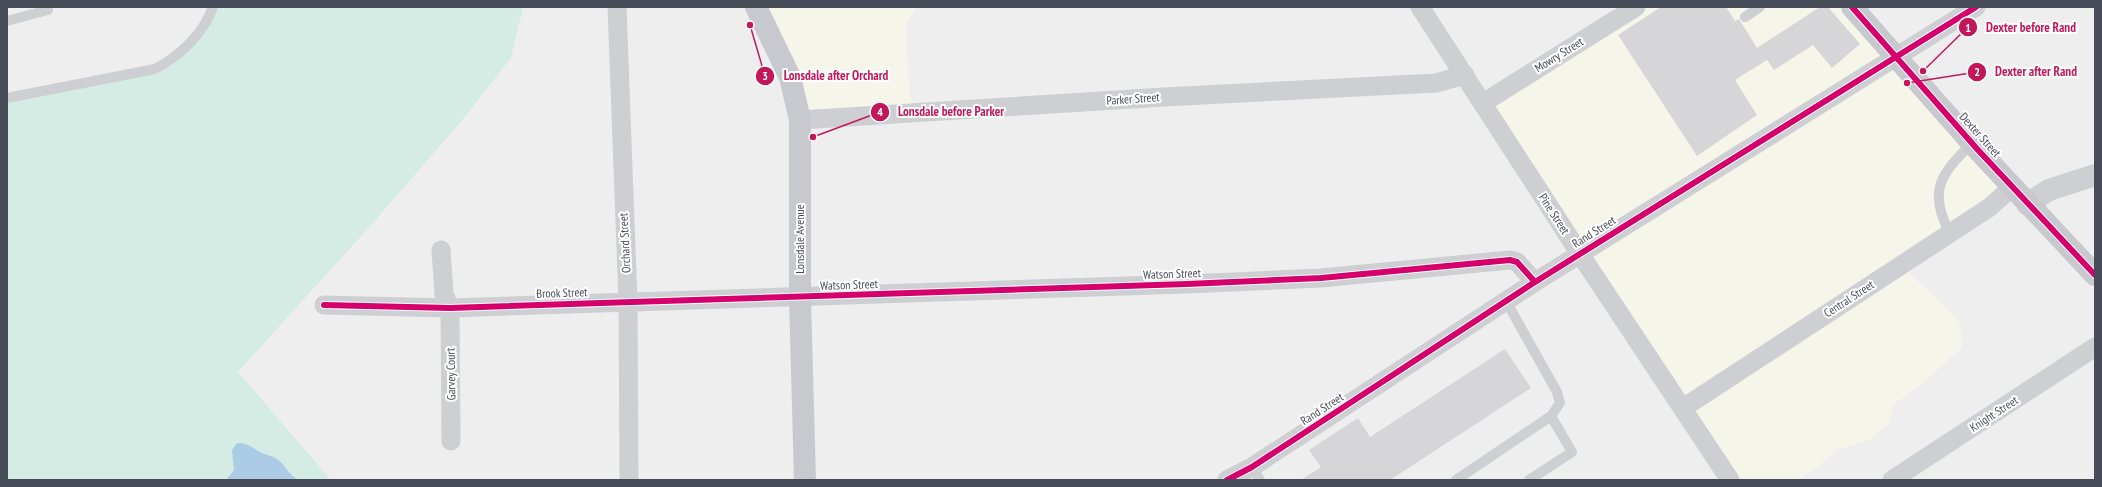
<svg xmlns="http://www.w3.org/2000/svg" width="2102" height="487" font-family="'PT Sans Narrow',sans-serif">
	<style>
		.commercial { fill: #f5f5ea }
		.green { fill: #d5ece4 }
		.water { fill: #accbe7 }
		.building { fill: #d6d6d9 }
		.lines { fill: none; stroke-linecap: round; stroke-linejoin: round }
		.service { stroke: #cdcfd2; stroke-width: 10 }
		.minor { stroke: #cdcfd2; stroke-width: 19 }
		.secondary { stroke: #cecfd2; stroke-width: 22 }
		.primary { stroke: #c8c9ce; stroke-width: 22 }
		.cycleway-casing { stroke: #fff; stroke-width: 8 }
		.cycleway { stroke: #d6006c; stroke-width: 6 }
		.labels { text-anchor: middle; stroke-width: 4; stroke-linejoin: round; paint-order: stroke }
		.street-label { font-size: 12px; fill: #474c59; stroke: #fff }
		.leader { fill: none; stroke: #c2185b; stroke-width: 1.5 }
		.callout-dot { fill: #c2185b; stroke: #fff; stroke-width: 1.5 }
		.mark-label { font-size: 12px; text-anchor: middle; font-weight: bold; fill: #fff }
		.callout-label { font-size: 13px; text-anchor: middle; font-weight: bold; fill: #c2185b; stroke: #fff; stroke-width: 4; stroke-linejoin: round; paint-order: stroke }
	</style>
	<rect width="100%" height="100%" fill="#efeeee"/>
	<path class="commercial" d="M757,7H916L906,25L909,88L914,115L809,124Z
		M1610,7H1841L2010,195L1905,269L1960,322L1962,347L1926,381L1893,405L1889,423L1871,439L1849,447L1837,449L1826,461L1798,480H1723L1485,112L1618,20Z"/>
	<path class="green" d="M211,7H523L511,58L459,124L372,224L238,372L331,480H7V98L155,69L173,60L210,15Z"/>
	<path class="water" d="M237,443C251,443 251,448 262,453C266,455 273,456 277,459C286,465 287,474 299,480H226L234,470L232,450Z"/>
	<path class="building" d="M1661,7H1726L1735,21L1739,19L1757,48L1820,7H1828L1860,44L1832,68L1813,45L1774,70L1767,60L1735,80L1757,115L1697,156L1618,35Z
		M1505,349L1531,388L1390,480H1301L1321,467L1309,450L1358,418L1370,437Z"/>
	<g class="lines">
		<path class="service" d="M1745,17L1760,7
			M7,21L48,10
			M7,98L155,69C180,56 203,34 213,7
			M1950,233C1927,191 1941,174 1972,143
			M1252,467L1260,480
			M1456,480L1551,416L1560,403L1557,392L1506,301
			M1529,480L1572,452L1551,416"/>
		<path class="minor" d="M617,7L628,302L629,480
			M1420,7L1580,254L1730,480
			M1483,103L1636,7
			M800,120L1164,97L1436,83L1465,75
			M441,250L444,294L450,308L451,441
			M324,305L450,308L1187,284L1321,278L1510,260L1517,262L1535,282
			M1683,408L1990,207L2012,187
			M1227,480L1252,467L1535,282L1976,7
			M1892,480L2095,347"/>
		<path class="secondary" d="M2027,204L2049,190L2095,175"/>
		<path class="primary" d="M756,7L790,77L800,120V298L805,480
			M1852,7L1978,150L2095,275"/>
		<defs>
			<path id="cycleway" d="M1852,7L1978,150L2095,275
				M324,305L450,308L1187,284L1321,278L1510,260L1517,262L1535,282
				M1227,480L1252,467L1535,282L1976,7"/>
		</defs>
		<use href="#cycleway" class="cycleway-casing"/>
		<use href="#cycleway" class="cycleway"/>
	</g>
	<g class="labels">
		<g class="street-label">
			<text transform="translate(1559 55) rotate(-32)" y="4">Mowry Street</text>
			<text transform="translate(1133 99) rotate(-4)" y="4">Parker Street</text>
			<text transform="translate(1980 135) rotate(48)" y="4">Dexter Street</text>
			<text transform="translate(1554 214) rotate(57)" y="4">Pine Street</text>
			<text transform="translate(1594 232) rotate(-32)" y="4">Rand Street</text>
			<text transform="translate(800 239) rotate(-90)" y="4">Lonsdale Avenue</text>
			<text transform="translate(625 243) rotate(-93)" y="4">Orchard Street</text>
			<text transform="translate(1172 274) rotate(-2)" y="4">Watson Street</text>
			<text transform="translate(849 285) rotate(-2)" y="4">Watson Street</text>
			<text transform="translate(562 293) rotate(-2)" y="4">Brook Street</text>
			<text transform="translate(1849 299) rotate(-33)" y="4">Central Street</text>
			<text transform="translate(451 374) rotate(-91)" y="4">Garvey Court</text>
			<text transform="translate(1322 409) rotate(-33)" y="4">Rand Street</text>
			<text transform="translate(1994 414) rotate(-33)" y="4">Knight Street</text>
		</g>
	</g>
	<path class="leader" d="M1923 71L1968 27M1907 83L1977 72M750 25L765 76M813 137L880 112"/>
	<g class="callout-dot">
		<circle cx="1923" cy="71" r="4"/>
		<circle cx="1907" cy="83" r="4"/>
		<circle cx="750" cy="25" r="4"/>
		<circle cx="813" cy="137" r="4"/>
		<circle cx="1968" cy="27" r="10"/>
		<circle cx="1977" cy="72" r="10"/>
		<circle cx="765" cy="76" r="10"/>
		<circle cx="880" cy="112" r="10"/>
	</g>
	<g class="mark-label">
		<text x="1968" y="32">1</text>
		<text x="1977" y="76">2</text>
		<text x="765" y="80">3</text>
		<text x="880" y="116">4</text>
	</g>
	<g class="callout-label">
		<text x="2031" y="32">Dexter before Rand</text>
		<text x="2036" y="76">Dexter after Rand</text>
		<text x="836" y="80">Lonsdale after Orchard</text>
		<text x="951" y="116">Lonsdale before Parker</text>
	</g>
	<rect width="2102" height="487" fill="none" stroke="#474c59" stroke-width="16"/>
</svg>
